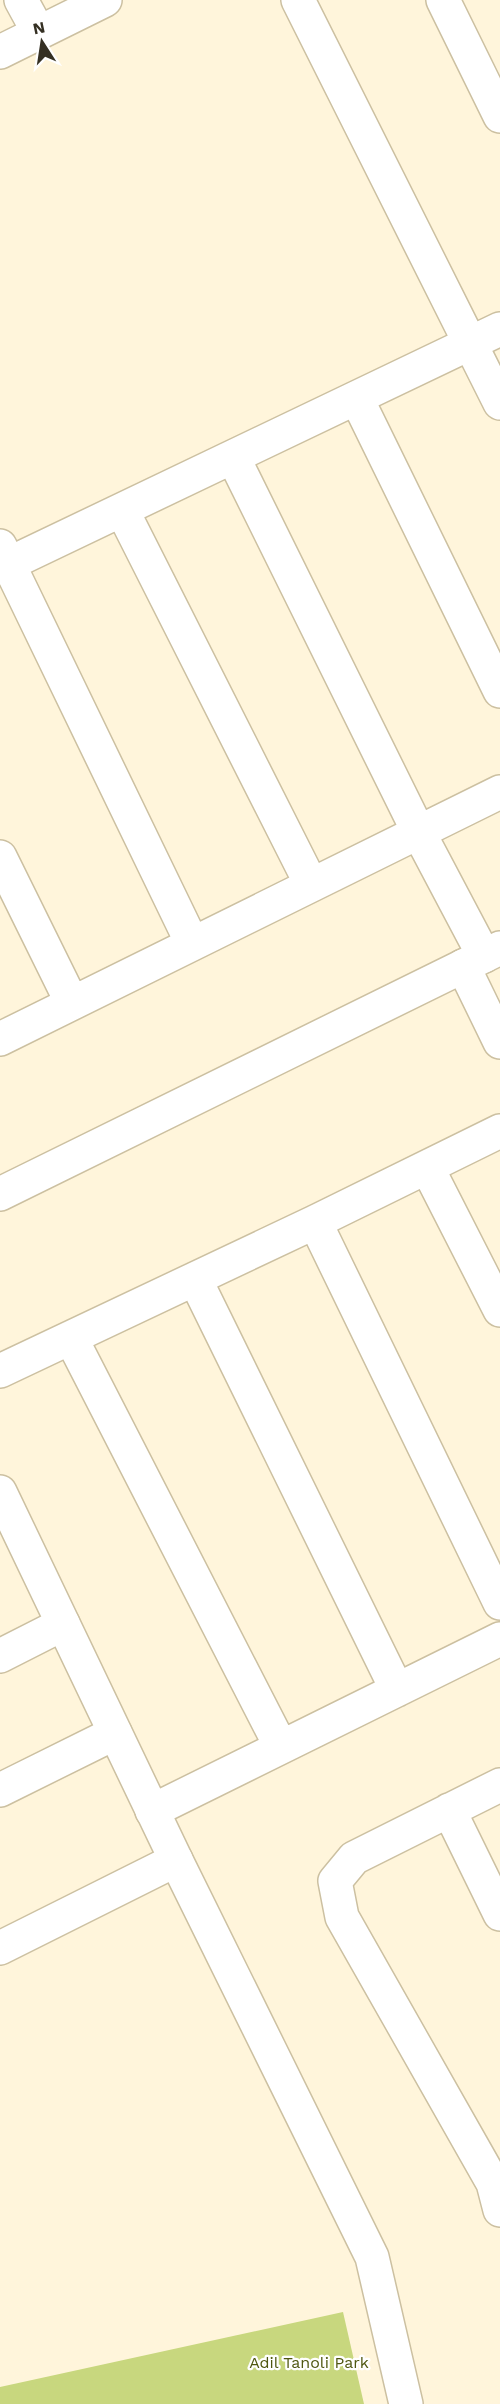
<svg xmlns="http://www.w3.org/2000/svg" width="500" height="2404" font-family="'Work Sans',sans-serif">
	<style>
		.green { fill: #c8d77e }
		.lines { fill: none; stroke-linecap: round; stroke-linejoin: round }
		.minor-casing { stroke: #ccc0a1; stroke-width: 36 }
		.tertiary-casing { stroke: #ccc0a1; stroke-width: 36 }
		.minor { stroke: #fff; stroke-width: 33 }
		.tertiary { stroke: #fff; stroke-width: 33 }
		.labels { text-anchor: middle; stroke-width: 4.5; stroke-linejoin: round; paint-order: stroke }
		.park-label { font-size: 16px; fill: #4f5710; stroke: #fff }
	</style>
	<rect width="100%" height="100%" fill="#fff5db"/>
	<path class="green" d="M343,2312L364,2404H0V2387Z"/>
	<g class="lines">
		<defs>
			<path id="minor" d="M21,0L39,33
				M298,0L500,403
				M443,0L500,116
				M0,52L105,0
				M357,399L500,691
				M233,457L418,831L484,956
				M122,510L311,884
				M0,546L192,943
				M0,568L500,329
				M0,857L72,1003
				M463,966L500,1042
				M0,1039L500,792
				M427,1167L500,1310
				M315,1222L500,1603
				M195,1279L397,1690
				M71,1338L281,1747
				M0,1371L315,1222L500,1131
				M0,1656L63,1624
				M500,1785L354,1858L335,1881L342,1917L493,2183L500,2210
				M0,1790L115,1733
				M449,1810L500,1914
				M152,1811L500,1639
				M0,1948L176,1860"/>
			<path id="tertiary" d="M0,1194L500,948
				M0,1492L176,1860L372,2257L406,2404"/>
		</defs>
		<use href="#minor" class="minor-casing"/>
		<use href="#tertiary" class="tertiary-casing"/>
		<use href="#minor" class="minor"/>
		<use href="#tertiary" class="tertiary"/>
	</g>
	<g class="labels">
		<g class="park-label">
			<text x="309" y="2368">Adil Tanoli Park</text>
		</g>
	</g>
	<g transform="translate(42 42) rotate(348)" stroke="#ffffff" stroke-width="4.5" paint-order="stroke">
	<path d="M0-4.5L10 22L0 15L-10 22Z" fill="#353023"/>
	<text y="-9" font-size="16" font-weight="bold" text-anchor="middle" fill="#353023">N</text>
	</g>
</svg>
